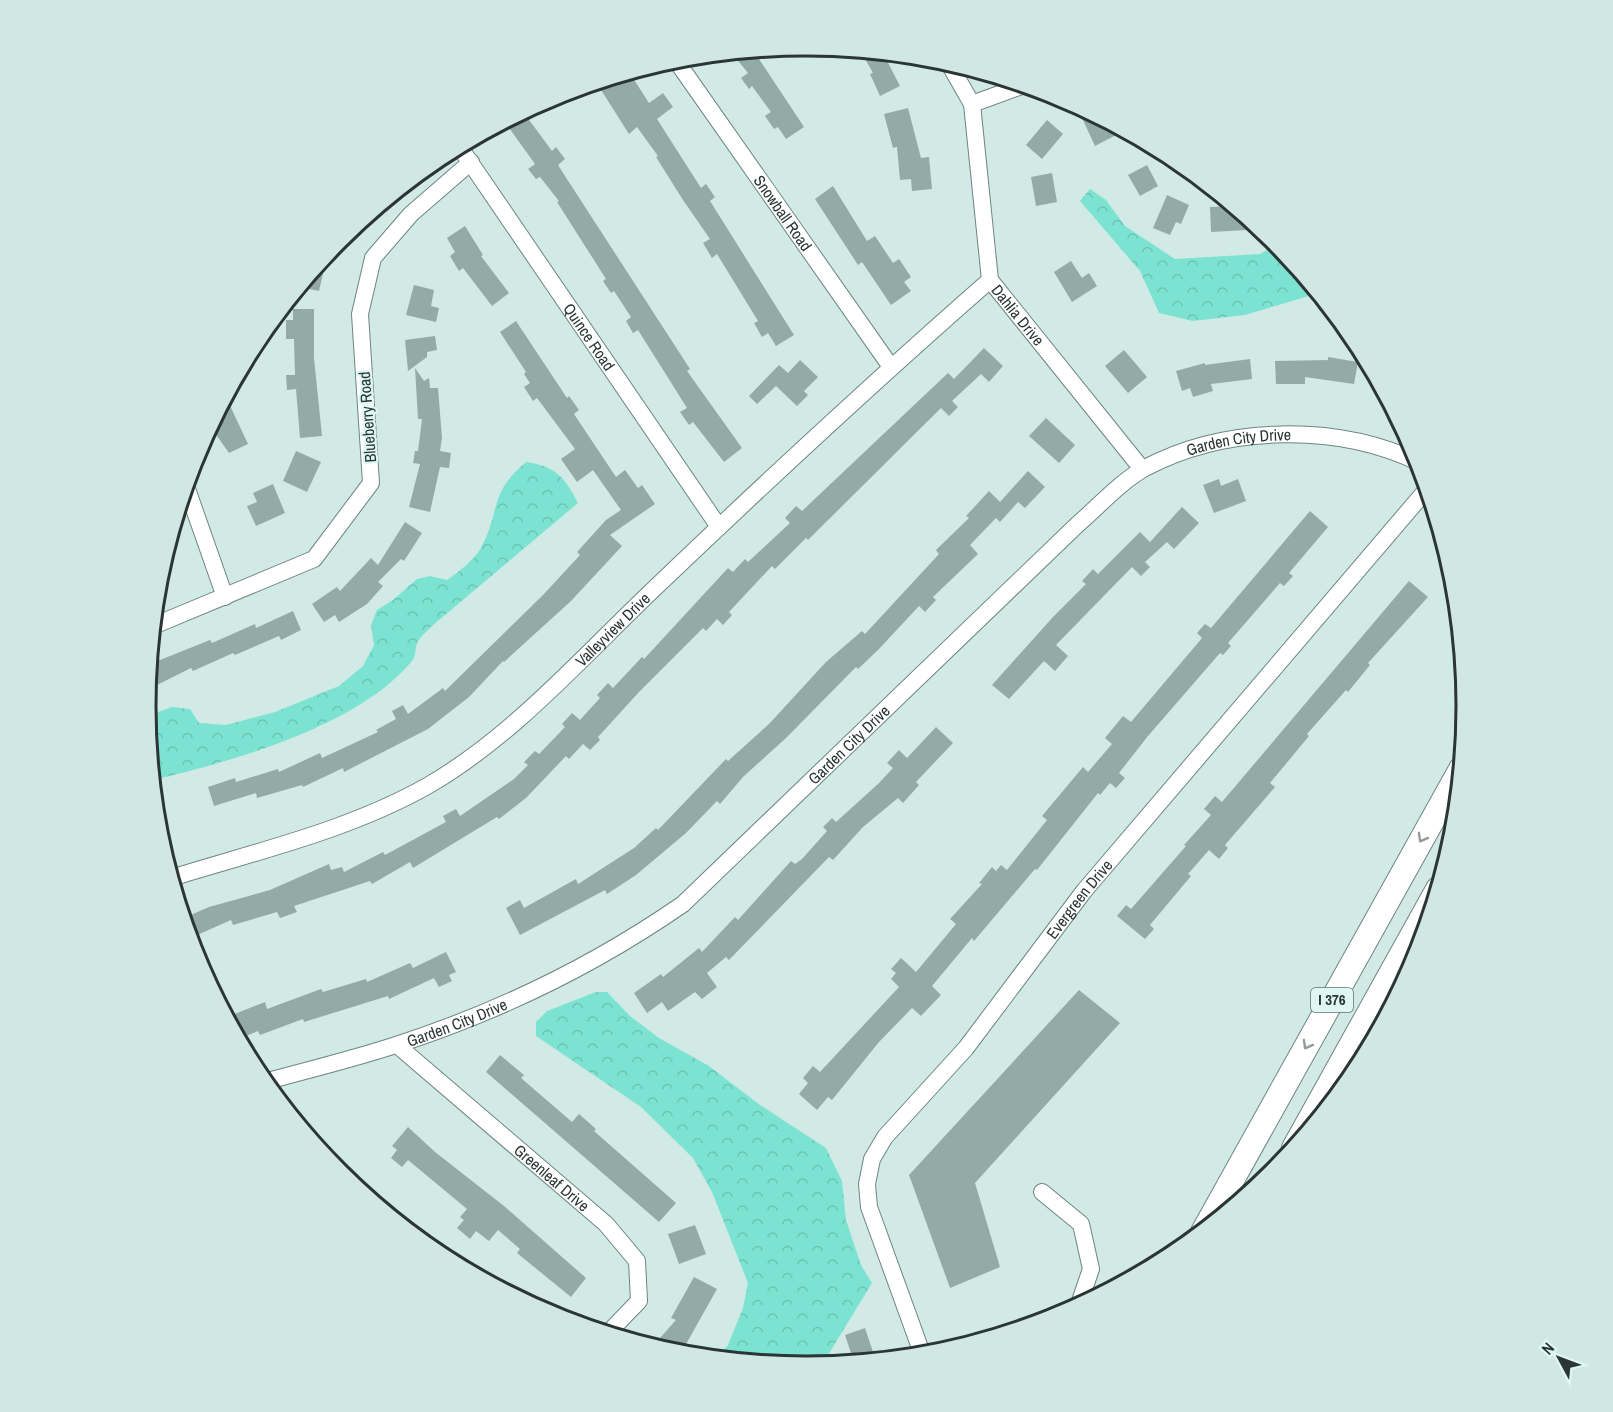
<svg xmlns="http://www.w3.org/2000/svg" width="1613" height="1412" font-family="'Archivo Narrow',sans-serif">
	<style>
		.forest { fill: url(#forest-crowns) }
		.building { fill: #93aba6 }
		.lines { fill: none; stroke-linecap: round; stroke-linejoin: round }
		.minor-casing { stroke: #6e8580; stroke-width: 18 }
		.highway-casing { stroke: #6e8580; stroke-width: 26 }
		.minor { stroke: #fff; stroke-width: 16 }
		.highway { stroke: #fff; stroke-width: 24 }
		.oneway { stroke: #959a99 }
		.labels { text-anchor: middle; stroke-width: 4.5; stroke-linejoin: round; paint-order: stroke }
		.shield { fill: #def7f2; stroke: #616f6c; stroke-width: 1.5 }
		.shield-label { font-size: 15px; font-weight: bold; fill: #2b3533 }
		.street-label { font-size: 16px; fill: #2b3533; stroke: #def7f2 }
		.rim { fill: none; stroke: #2b3533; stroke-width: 3 }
	</style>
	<defs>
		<pattern id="forest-crowns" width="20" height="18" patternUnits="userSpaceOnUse" patternTransform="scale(1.5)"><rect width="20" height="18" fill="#7ce3d2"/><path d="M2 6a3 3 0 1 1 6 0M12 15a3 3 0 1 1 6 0" fill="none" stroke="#6bc3b5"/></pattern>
	</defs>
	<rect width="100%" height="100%" fill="#d1eae5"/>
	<path class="forest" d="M1090,189L1106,200L1125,226L1175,259L1260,254L1278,244L1319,293L1245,315L1193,321L1159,313L1140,271L1080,201Z
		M526,462C556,466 565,478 578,503L432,626C427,631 420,637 417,643C415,649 416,656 412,661C359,726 233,761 153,780L148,726L153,714L172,707L190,709L199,723L226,725L275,712L339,686L363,666L374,645L371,625L377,610L393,600L417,579L430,576L447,580C460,571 476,559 483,544C501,507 489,494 526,462Z
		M596,992H607L630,1016L659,1038L709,1066L760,1105L826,1148L842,1181L846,1220L861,1265L872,1283L822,1365L806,1367L717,1358L728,1345L743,1308L748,1283L712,1192L693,1158L641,1107L536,1036V1022L547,1011Z"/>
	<path class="building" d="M753,50L804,127L786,139L778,127L774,129L765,116L771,112L752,86L749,89L741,78L748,73L731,52Z
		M860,50L883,53L900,86L880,96L870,74L873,73Z
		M629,72L649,103L663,93L673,107L657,119L701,188L706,184L715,197L710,201L794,335L776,346L768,333L762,337L754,323L758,321L717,254L712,258L703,243L710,239L683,200L656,157L658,156L637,127L629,134L596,82Z
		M1075,103L1112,124L1118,134L1095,146Z
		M908,108L921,158L929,157L932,189L912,191L911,179L900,180L897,147L893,148L884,114Z
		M524,113L552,151L556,147L565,159L558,165L565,176L690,369L687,371L742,448L724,462L693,422L689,425L680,412L687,408L638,330L633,333L626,321L631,317L614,291L611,293L603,281L606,279L557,202L559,201L540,177L536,179L528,169L535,164L507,125Z
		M1047,120L1063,134L1042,159L1026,145Z
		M1147,165L1158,186L1140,196L1128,175Z
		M1052,173L1057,202L1036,206L1031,177Z
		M833,186L867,241L875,236L893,263L899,259L911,277L904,282L911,291L891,305L862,262L858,265L815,199Z
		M1167,195L1189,205L1181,224L1176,222L1170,235L1153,228Z
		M1235,206L1246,215V230L1211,232L1210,207Z
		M465,226L483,255L481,256L509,293L492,306L463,268L459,271L450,256L455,252L447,238Z
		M328,252L319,291L300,287L322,259Z
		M1071,261L1082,278L1089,273L1097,286L1072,302L1054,272Z
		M414,285L434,290L431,306L439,308L436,322L406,315Z
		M293,309H314V358L322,436L300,438L296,389L287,390L286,375H295L294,339H286V320H293Z
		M516,321L567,398L569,396L579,410L574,414L616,477L625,470L638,488L642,485L655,504L610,535L622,546L571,601L504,662L503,661L469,697L428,729L344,772L343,768L303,787L302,785L257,798L256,793L214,806L208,787L235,778L236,782L278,769L279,772L320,753L322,758L378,732L376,730L396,719L392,711L403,705L408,714L443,688L445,691L543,595L580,555L577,552L606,520L621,510L593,470L577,482L561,459L575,449L537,398L533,401L524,387L530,383L524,374L526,372L500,332Z
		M435,336L437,350L427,352V357L408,371L405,340Z
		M984,348L1003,366L989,382L981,374L952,401L958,407L949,416L941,408L808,540L806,538L775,569L772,566L729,612L732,615L723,625L717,619L706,631L703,628L639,692L598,737L600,740L590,750L583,744L569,759L566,756L526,798L499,819L497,817L413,868L410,862L372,884L370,881L294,906L297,912L280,918L277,912L233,925L231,920L195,936L186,917L209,907L270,890L329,864L331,870L342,867L344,872L383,852L385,855L446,822L443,816L456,809L460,816L514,779L528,765L524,762L535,751L539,754L565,727L562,724L572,713L580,720L600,698L597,695L608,683L613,688L642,657L644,659L728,568L733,572L745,559L748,562L790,523L785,518L796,506L802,511L948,373L954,379Z
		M1124,350L1147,377L1128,393L1105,366Z
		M1328,357L1358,362L1354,384L1305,377V384H1276L1275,361L1328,360Z
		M1250,359L1252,379L1211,384L1213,391L1193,397L1190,388L1182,391L1176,371L1205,363V365Z
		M800,360L818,377L804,391L808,395L797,406L776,386L757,404L749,396L779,365L788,373Z
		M415,368L424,381L429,378L430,388H438L442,438L440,451L451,453L449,468L440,467L430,512L409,507L420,464L413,463L415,451H418L422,419H418Z
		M226,397L248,444L229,453L210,426Z
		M1046,418L1075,445L1059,463L1029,436Z
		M296,451L321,462L307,492L283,481Z
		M1028,471L1045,487L1025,508L1018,502L1000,522L996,518L970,545L978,554L933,597L936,600L925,612L919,606L879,649L858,669L856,667L786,738L743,777L720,804L717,801L686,833L636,875L607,894L605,890L520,935L506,908L520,900L524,908L576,879L578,884L634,848L656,828L658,830L726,759L728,761L769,724L826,662L862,631L865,634L939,554L936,550L969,518L966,516L989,491L1000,502Z
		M1219,479L1221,486L1238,479L1246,501L1214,513L1203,485Z
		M273,484L285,513L256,526L247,506L257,502L253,493Z
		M1182,507L1199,523L1174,549L1167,542L1145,562L1150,567L1141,576L1132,567L1056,645L1068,656L1055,671L1044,661L1009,699L992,685L1053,617L1086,584L1082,581L1093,569L1098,574L1140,532L1150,542Z
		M1310,511L1328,527L1289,573L1293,576L1284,586L1280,583L1228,643L1231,646L1223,655L1220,653L1148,736L1119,773L1125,778L1116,788L1110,783L1100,795L1098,793L1037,870L1035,869L974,941L972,938L932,986L941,995L921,1016L912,1008L879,1042L832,1100L828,1097L817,1110L799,1094L808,1083L803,1078L813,1066L820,1072L899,987L891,979L896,973L891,969L901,958L916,972L956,924L950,919L982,884L979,883L992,867L996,871L1001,865L1007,870L1047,820L1042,816L1083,767L1088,772L1112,744L1105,738L1123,716L1131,722L1202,638L1197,633L1205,624L1211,628Z
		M405,522L422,533L404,561L401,559L378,582L383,586L367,604L339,622L335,615L324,622L312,604L337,587L340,591L371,558L378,565Z
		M1409,581L1428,597L1368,663L1370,665L1348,692L1346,690L1307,734L1309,736L1270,783L1275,787L1225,845L1228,848L1219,859L1209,850L1188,874L1191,876L1150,925L1154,929L1145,939L1117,916L1126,905L1131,909L1186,846L1184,845L1211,815L1204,809L1215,796L1222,802Z
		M293,611L301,630L281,640L279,636L235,655L233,653L193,671L191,668L147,690L150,664L210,640L212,643L255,624L256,628Z
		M936,727L953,743L916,782L919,785L903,803L898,798L863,827L833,860L829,857L729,960L726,957L707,973L717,987L702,999L695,992L668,1011L662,1002L647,1013L634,993L661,974L663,977L699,948L702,952L735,917L738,920L791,861L795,864L802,859L827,831L823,827L832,818L836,822L878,784L893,768L887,763L899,750L907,758Z
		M446,952L456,972L449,975L452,981L439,987L434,978L389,999L388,996L304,1022L303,1019L260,1035L258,1031L239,1039L227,1017L265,1002L267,1009L321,989L323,992L366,979L367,982L410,963L413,968Z
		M1079,990L1120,1023L975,1183L1000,1267L950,1288L909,1175Z
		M500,1055L524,1075L521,1078L572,1122L579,1114L596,1129L594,1131L676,1203L659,1222L486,1072Z
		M408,1127L435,1152L504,1206L586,1278L571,1297L517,1253L520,1249L498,1230L489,1241L476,1231L470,1239L457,1228L464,1220L460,1217L467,1209L408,1160L402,1167L391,1158L397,1150L392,1146Z
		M695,1225L706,1254L679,1264L668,1234Z
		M694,1277L717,1289L685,1346L697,1356L677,1354L652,1347L676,1320L671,1318Z
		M865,1328L875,1358L854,1362L845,1335Z"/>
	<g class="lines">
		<defs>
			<g id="minor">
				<path id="s1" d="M675,59L891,367"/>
				<path id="s2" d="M948,62L972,104L990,280L1142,469"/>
				<path d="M972,104L1024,85"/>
				<path id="s3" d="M459,146L719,527"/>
				<path d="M186,486L225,597"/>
				<path d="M153,626L314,559L371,483L360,314L373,258L411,214L471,162"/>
				<path id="s4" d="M171,878C258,851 350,830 429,785C515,735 586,653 658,585C767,481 877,379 990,280"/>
				<path id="s5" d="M397,1045L606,1224L637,1261L639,1301L608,1333"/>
				<path id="s6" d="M264,1082C308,1070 353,1059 396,1045C498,1012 595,965 683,904L1078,524C1099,506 1120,482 1145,468C1226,425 1338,423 1420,463"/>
				<path d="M1042,1192L1081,1224L1091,1269L1078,1307"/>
				<path id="s7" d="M923,1356L869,1207L867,1184L872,1159L885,1137L966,1048L1084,891L1428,488"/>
			</g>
			<path id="highway" d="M1294,1148L1438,889
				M1203,1232L1461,769"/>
		</defs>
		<use href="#minor" class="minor-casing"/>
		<use href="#highway" class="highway-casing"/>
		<use href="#minor" class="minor"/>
		<use href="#highway" class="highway"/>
	</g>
	<defs><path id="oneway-chevron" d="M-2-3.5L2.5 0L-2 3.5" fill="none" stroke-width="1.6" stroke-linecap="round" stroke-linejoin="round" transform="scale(1.5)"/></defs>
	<g class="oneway">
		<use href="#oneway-chevron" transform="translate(1422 838) rotate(119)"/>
		<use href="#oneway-chevron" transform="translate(1307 1045) rotate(119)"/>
	</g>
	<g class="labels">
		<rect class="shield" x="1311" y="988" width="42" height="24" rx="4.5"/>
		<g class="shield-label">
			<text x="1332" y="1005">I 376</text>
		</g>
		<g class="street-label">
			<text dy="6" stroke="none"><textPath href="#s1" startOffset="188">Snowball Road</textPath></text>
			<text dy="6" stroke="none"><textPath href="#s2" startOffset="270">Dahlia Drive</textPath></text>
			<text dy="6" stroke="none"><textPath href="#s3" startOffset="231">Quince Road</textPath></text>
			<text transform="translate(367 417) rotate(-94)" y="6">Blueberry Road</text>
			<text dy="6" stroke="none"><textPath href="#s6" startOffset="1192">Garden City Drive</textPath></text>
			<text dy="6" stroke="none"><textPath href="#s4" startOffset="516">Valleyview Drive</textPath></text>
			<text dy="6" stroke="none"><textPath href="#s6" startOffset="688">Garden City Drive</textPath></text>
			<text dy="6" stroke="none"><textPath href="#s7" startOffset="540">Evergreen Drive</textPath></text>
			<text dy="6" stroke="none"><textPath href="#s6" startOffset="202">Garden City Drive</textPath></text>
			<text dy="6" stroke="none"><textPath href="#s5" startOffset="204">Greenleaf Drive</textPath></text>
		</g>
	</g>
	<path d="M0 0H1613V1412H0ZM156 706a650 650 0 1 1 1300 0a650 650 0 1 1-1300 0Z" fill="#d0e7e3" fill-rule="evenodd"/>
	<path class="rim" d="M156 706a650 650 0 1 1 1300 0a650 650 0 1 1-1300 0Z"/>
	<g transform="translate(1559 1358) rotate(311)" stroke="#def7f2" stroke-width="4.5" paint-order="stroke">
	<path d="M0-4.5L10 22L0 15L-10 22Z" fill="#2b3533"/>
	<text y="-9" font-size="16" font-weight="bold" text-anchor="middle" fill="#2b3533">N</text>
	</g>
</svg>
